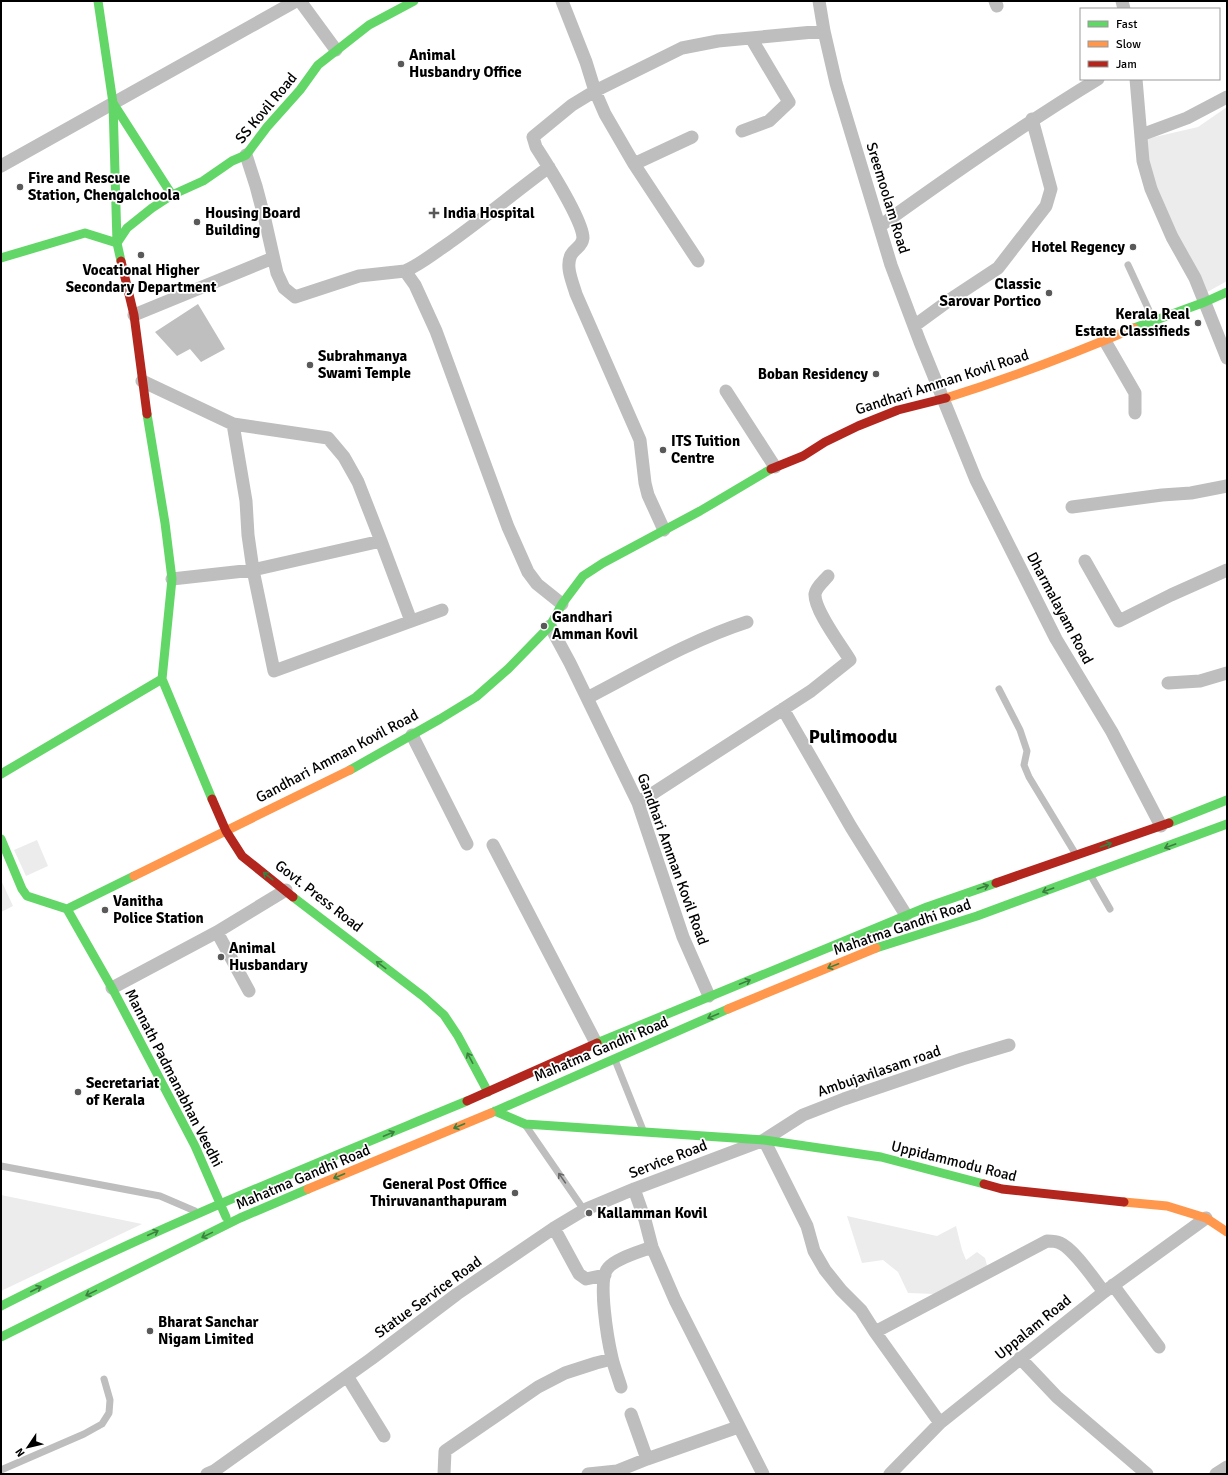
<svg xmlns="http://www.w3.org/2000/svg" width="1228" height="1475" font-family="Signika,sans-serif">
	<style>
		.green { fill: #ececec }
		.water { fill: #bfbfbf }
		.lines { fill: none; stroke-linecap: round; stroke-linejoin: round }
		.lane { stroke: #bebebe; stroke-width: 7 }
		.street { stroke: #bebebe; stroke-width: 13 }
		.fast { stroke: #63d668; stroke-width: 9 }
		.slow { stroke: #ff974d; stroke-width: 9 }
		.jam { stroke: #b3261e; stroke-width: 9 }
		.oneway { stroke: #3b803e }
		.oneway2 { stroke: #686868 }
		.poi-dot { fill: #595959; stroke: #fff; stroke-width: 1.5 }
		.labels { text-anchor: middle; stroke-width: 3.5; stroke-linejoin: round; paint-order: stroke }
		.poi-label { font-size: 15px; font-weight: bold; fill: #000; stroke: #fff; text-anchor: start }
		.street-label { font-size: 15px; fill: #000; stroke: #fff }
		.district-label { font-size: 19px; font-weight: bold; fill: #000; stroke: #fff }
	</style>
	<rect width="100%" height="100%" fill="#fff"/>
	<path class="green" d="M1227,107V281L1200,296L1152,190L1146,139L1198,127Z
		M37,840L48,866L26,876L14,850Z
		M1,880L13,906L1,912Z
		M1,1195L142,1224L1,1291Z
		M847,1216L937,1236L956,1226L962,1250L966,1260L977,1252L985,1258L988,1269L935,1294L908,1293L898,1272L883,1260L862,1263Z"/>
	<path class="water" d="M198,304L225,349L201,362L190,349L177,356L155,332Z"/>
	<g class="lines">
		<path class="lane" d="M1128,265L1153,319
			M999,689L1020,730L1027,751L1024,765L1029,777L1075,853
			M1091,876L1110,909
			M615,1060L643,1130
			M526,1126L584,1210
			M1,1166L160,1196L195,1211
			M1,1470L84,1434L102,1424L109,1413L110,1400L104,1379"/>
		<path class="street" d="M300,1L336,50
			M562,1L586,62L595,91L605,114L634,164L698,261
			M819,1L824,31L836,83L891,265L920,342L976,480L1056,639L1112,732L1161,826
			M995,1L997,6
			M1122,1L1124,9
			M1136,79L1143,161L1151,189L1172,237L1195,278L1227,358
			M742,131L769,121L789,102L751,38
			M1141,135L1187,118L1227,97
			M246,155L256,186L265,220L277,273L284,288L295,297L359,276L405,271L415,285L436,331L508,527L528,572L537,584L562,604
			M634,164L692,137
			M1,166L296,1
			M880,226C951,175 1022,125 1098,79
			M405,271C421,264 434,253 449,243C483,219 515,192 549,167
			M134,315L273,258
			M914,326L951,299L998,268L1046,206L1051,189L1032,119
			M1105,341L1135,393V413
			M142,381L233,424L328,438L344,457L358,482L381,541L411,621
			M726,391L775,467
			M233,424L246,501L248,535L253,570L274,671L442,610
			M1072,507L1162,495L1191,493L1227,486
			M664,530L648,495L645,483L640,440L576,294C573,283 565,267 571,255C575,248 582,247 583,238C583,221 547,164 536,147L533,137L572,105L595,91L682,48L718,41L824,31
			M1085,561L1119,621L1171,595L1227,570
			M172,579L253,570L381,541
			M550,626L570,663L638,803L683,937L709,996
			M1168,683L1200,681L1227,673
			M587,698C639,671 691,640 747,622
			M783,709L851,827L906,915
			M412,735L467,844
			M638,803L811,691L850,660C841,645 814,610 815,594C816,587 824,581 828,576
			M493,845L596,1043
			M112,988L217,932
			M249,991L217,932L286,890
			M764,1140L807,1226L814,1251L825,1270L841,1290L861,1310L875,1332L940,1423
			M634,1189L645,1220L652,1247L675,1300L763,1474
			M554,1228L579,1274L586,1279L605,1275
			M1113,1285L1159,1347
			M875,1332L1047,1241C1051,1241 1056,1241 1060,1243C1074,1249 1093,1278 1104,1292
			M1020,1358L1057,1397L1147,1474
			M347,1376L384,1436
			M621,1387C618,1377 614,1367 612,1358C608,1341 597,1279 608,1268C616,1258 640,1252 652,1247
			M631,1414L647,1459
			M207,1474L214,1471L371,1359L457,1294L554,1228L584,1210L634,1189L764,1140L803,1115L844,1099L962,1059L1009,1045
			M444,1474L445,1451L538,1387L565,1373L596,1363L612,1359
			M588,1474L617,1471L647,1459L738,1427
			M890,1474L940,1423L1104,1292L1206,1218
			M1216,1474L1227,1467"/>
		<path class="fast" d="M98,1L113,103L117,243L121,261
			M113,103L172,195
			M1,258L85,233L117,243L127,228L152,208L172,195L203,181L232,161L246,155L267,127L300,90L318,65L369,25L414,1
			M1134,328L1205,302L1227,292
			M147,414L165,523L172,579L162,679L212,799
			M350,770L440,719L476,697L508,669L550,626L562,604L583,576L603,563L700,511L771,469
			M1,774L162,679
			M1169,823L1227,800
			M1,839L22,889L27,896L67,909
			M134,876L67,909L112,988L195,1146L226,1217
			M293,897L424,997L444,1015L458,1036L488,1092
			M876,948L977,916L1227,824
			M597,1043L927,907L996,883
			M495,1111L525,1124L764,1140L881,1157L984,1184
			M491,1113L728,1009
			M1,1306C152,1229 310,1166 467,1101
			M1,1337L240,1218L308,1189"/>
		<path class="slow" d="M946,398C1010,378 1073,354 1134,328
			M134,876L350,770
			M728,1009L876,948
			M308,1189L491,1113
			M1124,1202L1167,1206L1206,1218L1227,1232"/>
		<path class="jam" d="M121,261L134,315L147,414
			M771,469L803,456L825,442L858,426L898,410L946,398
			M212,799L226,831L242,856L293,897
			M996,883L1169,823
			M467,1101L597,1043
			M984,1184L1002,1189L1124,1202"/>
	</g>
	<defs><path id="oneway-shaft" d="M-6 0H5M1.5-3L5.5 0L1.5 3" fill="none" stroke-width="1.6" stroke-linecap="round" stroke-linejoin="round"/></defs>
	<g class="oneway">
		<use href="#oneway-shaft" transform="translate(1106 845) rotate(-19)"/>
		<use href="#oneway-shaft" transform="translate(1170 846) rotate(160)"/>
		<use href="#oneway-shaft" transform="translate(268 876) rotate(-142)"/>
		<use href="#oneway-shaft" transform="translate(983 887) rotate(-19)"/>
		<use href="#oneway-shaft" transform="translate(1048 890) rotate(160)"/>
		<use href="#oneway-shaft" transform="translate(381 965) rotate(-143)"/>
		<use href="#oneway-shaft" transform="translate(833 966) rotate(158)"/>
		<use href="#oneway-shaft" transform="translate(745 982) rotate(-22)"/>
		<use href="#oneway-shaft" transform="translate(713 1016) rotate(157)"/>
		<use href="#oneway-shaft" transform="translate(470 1058) rotate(-118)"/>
		<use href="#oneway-shaft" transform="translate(459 1126) rotate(157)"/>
		<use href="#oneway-shaft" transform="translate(389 1134) rotate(-23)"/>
		<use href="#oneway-shaft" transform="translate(339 1176) rotate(157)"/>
		<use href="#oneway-shaft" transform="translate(153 1233) rotate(-25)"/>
		<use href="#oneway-shaft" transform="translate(207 1235) rotate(154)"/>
		<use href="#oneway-shaft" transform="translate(36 1289) rotate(-27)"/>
		<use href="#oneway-shaft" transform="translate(91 1293) rotate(154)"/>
	</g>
	<use class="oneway2" href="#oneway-shaft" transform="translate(562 1178) rotate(-125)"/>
	<g class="poi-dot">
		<circle cx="401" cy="64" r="4"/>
		<circle cx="20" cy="187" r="4"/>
		<path d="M432 207h4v4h4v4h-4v4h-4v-4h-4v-4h4z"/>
		<circle cx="197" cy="222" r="4"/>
		<circle cx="1133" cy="247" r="4"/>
		<circle cx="141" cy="255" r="4"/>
		<circle cx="1049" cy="293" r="4"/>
		<circle cx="1198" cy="323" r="4"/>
		<circle cx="310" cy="365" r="4"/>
		<circle cx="876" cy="374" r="4"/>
		<circle cx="663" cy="450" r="4"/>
		<circle cx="544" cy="626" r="4"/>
		<circle cx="105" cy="910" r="4"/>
		<circle cx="221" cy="957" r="4"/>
		<circle cx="78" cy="1092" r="4"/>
		<circle cx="515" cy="1193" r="4"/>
		<circle cx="589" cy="1213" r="4"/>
		<circle cx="150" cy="1331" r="4"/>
	</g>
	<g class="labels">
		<g class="poi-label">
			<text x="409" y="60">Animal<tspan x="409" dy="17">Husbandry Office</tspan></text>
			<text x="28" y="183">Fire and Rescue<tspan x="28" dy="17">Station, Chengalchoola</tspan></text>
			<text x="205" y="218">Housing Board<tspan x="205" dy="17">Building</tspan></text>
			<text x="443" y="218">India Hospital</text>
			<text x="1125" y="252" text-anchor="end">Hotel Regency</text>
			<text x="141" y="275" text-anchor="middle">Vocational Higher<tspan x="141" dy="17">Secondary Department</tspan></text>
			<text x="1041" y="289" text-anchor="end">Classic<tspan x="1041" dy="17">Sarovar Portico</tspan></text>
			<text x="1190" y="319" text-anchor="end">Kerala Real<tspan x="1190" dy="17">Estate Classifieds</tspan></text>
			<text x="318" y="361">Subrahmanya<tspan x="318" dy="17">Swami Temple</tspan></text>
			<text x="868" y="379" text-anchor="end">Boban Residency</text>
			<text x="671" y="446">ITS Tuition<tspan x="671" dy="17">Centre</tspan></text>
			<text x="552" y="622">Gandhari<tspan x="552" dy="17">Amman Kovil</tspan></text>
			<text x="113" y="906">Vanitha<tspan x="113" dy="17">Police Station</tspan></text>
			<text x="229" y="953">Animal<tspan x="229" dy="17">Husbandary</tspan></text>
			<text x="86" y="1088">Secretariat<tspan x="86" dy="17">of Kerala</tspan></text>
			<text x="507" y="1189" text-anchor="end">General Post Office<tspan x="507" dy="17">Thiruvananthapuram</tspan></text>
			<text x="597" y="1218">Kallamman Kovil</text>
			<text x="158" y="1327">Bharat Sanchar<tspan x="158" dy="17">Nigam Limited</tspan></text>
		</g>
		<g class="street-label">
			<text transform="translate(266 108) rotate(-50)" y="5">SS Kovil Road</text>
			<text transform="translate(888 198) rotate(73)" y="5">Sreemoolam Road</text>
			<text transform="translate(942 382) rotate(-18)" y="5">Gandhari Amman Kovil Road</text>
			<text transform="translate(1060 608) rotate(62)" y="5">Dharmalayam Road</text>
			<text transform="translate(337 756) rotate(-28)" y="5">Gandhari Amman Kovil Road</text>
			<text transform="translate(673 859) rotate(70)" y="5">Gandhari Amman Kovil Road</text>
			<text transform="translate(319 896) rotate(38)" y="5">Govt. Press Road</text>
			<text transform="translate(902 927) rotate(-19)" y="5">Mahatma Gandhi Road</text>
			<text transform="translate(601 1049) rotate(-23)" y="5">Mahatma Gandhi Road</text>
			<text transform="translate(879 1071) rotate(-19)" y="5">Ambujavilasam road</text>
			<text transform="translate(174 1078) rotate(63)" y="5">Mannath Padmanabhan Veedhi</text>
			<text transform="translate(668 1159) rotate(-21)" y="5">Service Road</text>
			<text transform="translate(954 1161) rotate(14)" y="5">Uppidammodu Road</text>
			<text transform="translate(303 1177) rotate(-23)" y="5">Mahatma Gandhi Road</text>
			<text transform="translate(428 1297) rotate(-36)" y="5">Statue Service Road</text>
			<text transform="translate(1033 1327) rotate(-39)" y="5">Uppalam Road</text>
		</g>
		<g class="district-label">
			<text x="853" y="743">Pulimoodu</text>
		</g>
	</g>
	<rect width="1228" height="1475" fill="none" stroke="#000000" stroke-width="4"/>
	<rect x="1080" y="8" width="140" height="72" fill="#ffffff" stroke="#999999"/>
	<rect x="1088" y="21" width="20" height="6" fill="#63d668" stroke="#999999"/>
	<text x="1116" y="28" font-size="12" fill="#000000">Fast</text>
	<rect x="1088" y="41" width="20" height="6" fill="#ff974d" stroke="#999999"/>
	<text x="1116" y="48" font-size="12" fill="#000000">Slow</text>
	<rect x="1088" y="61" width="20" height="6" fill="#b3261e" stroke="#999999"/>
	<text x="1116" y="68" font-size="12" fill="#000000">Jam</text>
	<g transform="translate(28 1447) rotate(235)" stroke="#ffffff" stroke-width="3" paint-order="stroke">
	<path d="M0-3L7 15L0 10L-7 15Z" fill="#000000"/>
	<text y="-6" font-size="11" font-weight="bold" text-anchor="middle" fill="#000000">N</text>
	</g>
</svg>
